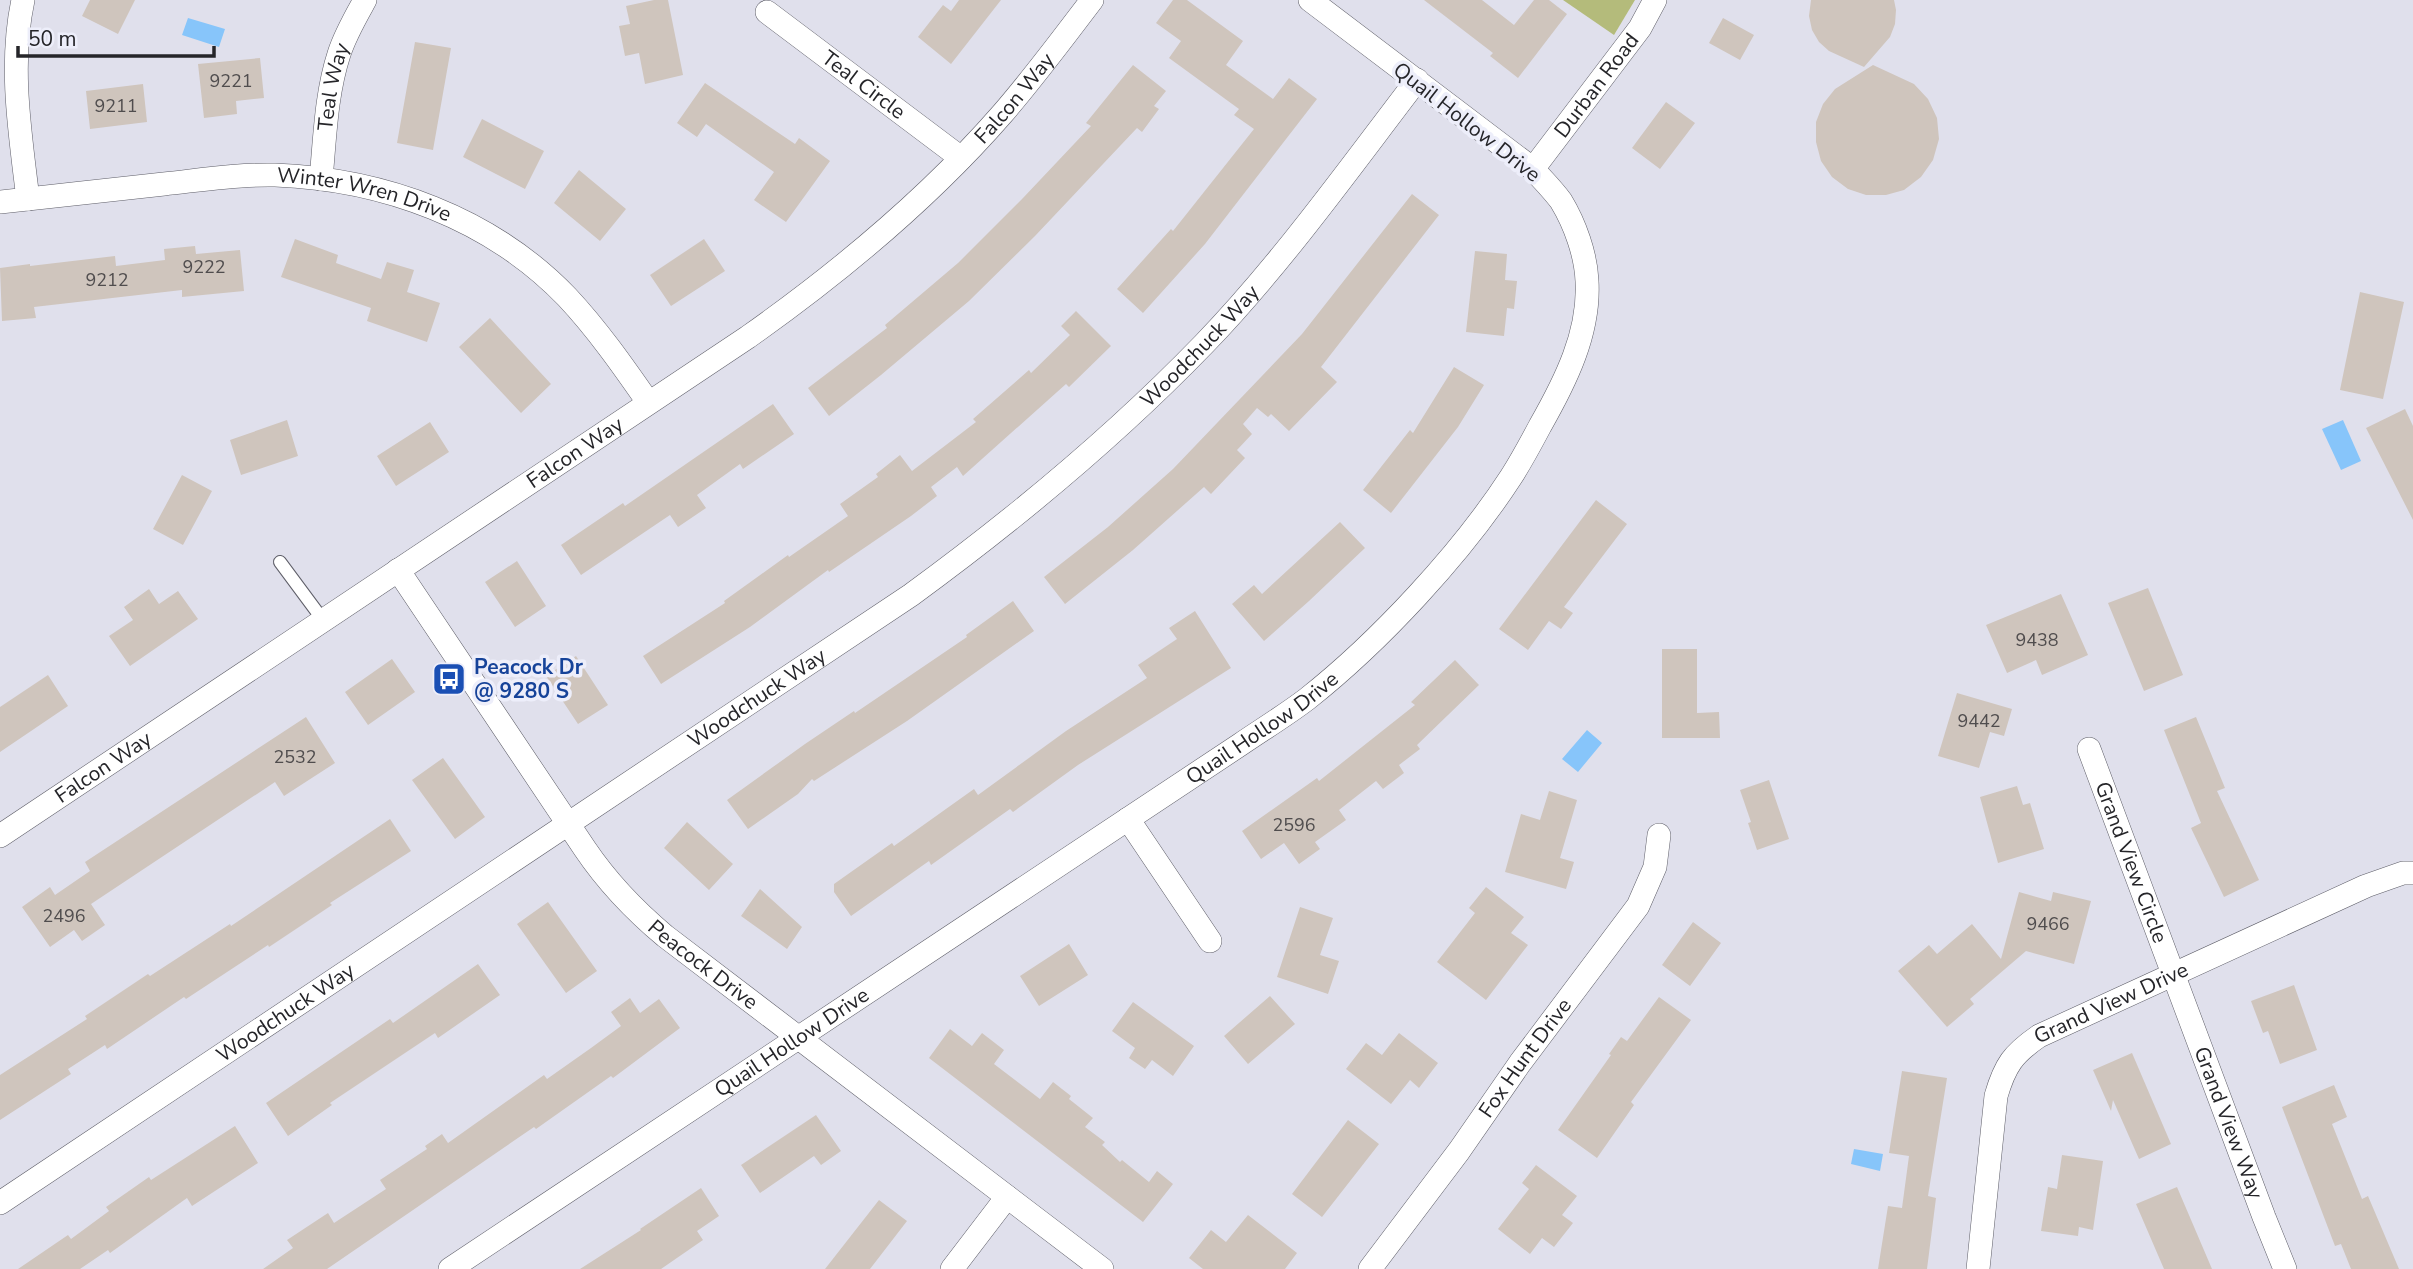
<svg xmlns="http://www.w3.org/2000/svg" width="2413" height="1269" font-family="'Nunito Sans',sans-serif">
	<style>
		.green { fill: #b4bb7b }
		.water { fill: #87c5fa }
		.building { fill: #cfc5bd }
		.lines { fill: none; stroke-linecap: round; stroke-linejoin: round }
		.lane-casing { stroke: #5e5e68; stroke-width: 14 }
		.street-casing { stroke: #5e5e68; stroke-width: 24 }
		.lane { stroke: #fff; stroke-width: 12 }
		.street { stroke: #fff; stroke-width: 23 }
		.labels { text-anchor: middle; stroke-width: 7; stroke-linejoin: round; paint-order: stroke }
		.number-label { font-size: 18px; fill: #504d4e }
		.street-label { font-size: 21px; fill: #252529; stroke: #edeefa }
		.transit-label { font-size: 21px; font-weight: bold; fill: #164399; stroke: #edeefa; text-anchor: start }
	</style>
	<rect width="100%" height="100%" fill="#e0e0ec"/>
	<path class="green" d="M1563,0H1635L1614,35Z"/>
	<path class="water" d="M188,18L225,29L219,47L182,35Z
		M2343,420L2361,461L2341,470L2322,429Z
		M1587,730L1602,743L1578,772L1562,759Z
		M1854,1149L1883,1154L1880,1171L1851,1164Z"/>
	<path class="building" d="M90,0H135L118,34L82,16Z
		M654,0H668L683,75L645,84L639,53L625,56L619,26L630,24L626,6Z
		M959,0H1001L951,64L918,37L943,5L951,11Z
		M1173,0H1187L1243,41L1226,65L1273,99L1289,78L1317,99L1205,244L1143,313L1117,289L1171,229L1173,231L1254,129L1234,115L1239,109L1169,58L1181,41L1156,23Z
		M1424,0H1482L1514,25L1534,0H1549L1567,14L1518,78L1490,56L1493,53Z
		M1811,0H1894L1896,10L1895,24L1890,37L1864,67L1829,51L1819,42L1812,30L1809,16Z
		M1723,18L1754,35L1740,60L1709,43Z
		M415,42L451,48L433,150L397,143Z
		M260,58L264,98L236,101L237,114L204,118L198,64Z
		M1133,65L1166,91L1154,106L1159,109L1142,132L1137,128L1035,236L969,301L881,375L829,416L808,388L887,328L885,325L958,263L1023,198L1091,126L1086,123Z
		M1873,65L1914,84L1928,99L1937,118L1939,139L1933,160L1921,177L1904,190L1886,195H1866L1848,189L1832,177L1821,161L1816,142V122L1823,104L1835,89Z
		M705,83L795,144L799,138L830,161L786,222L754,200L774,172L706,124L697,137L677,123Z
		M143,84L147,122L90,129L86,91Z
		M1666,102L1695,123L1660,169L1632,148Z
		M482,119L544,151L525,189L463,157Z
		M579,170L626,209L600,241L554,203Z
		M1412,194L1439,215L1321,367L1337,382L1289,431L1271,414L1268,417L1257,408L1243,424L1252,434L1237,450L1245,458L1211,494L1204,487L1133,550L1065,604L1044,577L1108,527L1173,469L1302,334Z
		M295,239L338,255L336,263L381,279L387,262L414,270L407,292L440,303L427,342L367,321L371,308L281,277Z
		M704,239L725,271L671,306L650,275Z
		M195,246L196,254L240,250L244,291L182,297V290L34,307L36,318L2,321L0,268L30,264V266L115,256L116,266L165,260L164,249Z
		M1475,251L1507,254L1505,280L1517,281L1514,309L1507,308L1504,336L1466,332Z
		M2360,292L2404,302L2383,399L2340,390Z
		M1076,311L1111,346L1069,387L1066,384L963,476L957,467L931,487L937,496L911,516L829,572L828,570L750,627L661,684L643,656L725,603L724,601L788,555L789,557L848,516L840,504L878,477L876,474L900,455L912,471L976,422L973,419L1029,370L1031,373L1070,335L1061,326Z
		M490,318L551,384L521,413L459,347Z
		M1454,367L1484,385L1458,427L1391,513L1363,490L1410,430L1413,433Z
		M773,404L794,434L743,469L740,464L697,495L706,508L678,527L670,515L581,575L561,545L623,503L625,506Z
		M2405,409L2413,426V520L2366,428Z
		M287,420L298,456L241,475L230,440Z
		M430,422L449,452L396,486L377,456Z
		M182,475L212,491L183,545L153,529Z
		M1596,500L1627,524L1564,607L1573,613L1561,629L1549,621L1528,650L1499,629Z
		M1340,522L1365,548L1309,601L1264,641L1232,604L1254,585L1262,594Z
		M517,561L546,606L515,627L485,582Z
		M2148,588L2183,675L2144,691L2108,603Z
		M149,589L159,604L178,591L198,619L130,666L109,636L133,620L124,607Z
		M2061,594L2088,655L2042,675L2036,660L2007,673L1986,625Z
		M1013,601L1034,631L907,721L814,781L812,779L798,794L748,829L727,800L805,744L854,711L855,713L967,637L966,635Z
		M1195,611L1231,668L1078,765L1013,812L1010,809L931,865L929,861L851,916L834,892V884L892,843L894,846L974,789L978,795L1066,731L1147,678L1138,665L1177,639L1169,628Z
		M1662,649H1697V713L1719,712L1720,738H1662Z
		M576,656L608,705L578,724L546,676Z
		M392,659L415,692L368,725L345,692Z
		M1455,660L1479,685L1417,745L1420,749L1399,765L1404,773L1383,789L1376,781L1339,810L1346,820L1315,842L1320,849L1299,864L1284,843L1261,859L1242,831L1317,778L1319,781L1415,705L1411,702Z
		M48,675L68,706L0,752V707Z
		M1957,693L2012,709L2004,736L1990,732L1979,768L1938,756Z
		M306,717L335,763L284,796L275,782L91,904L105,925L82,941L74,930L50,947L22,907L50,887L55,895L90,871L85,862Z
		M2196,717L2225,788L2217,791L2259,880L2224,897L2191,828L2201,823L2164,730Z
		M443,758L485,817L455,839L412,780Z
		M1769,780L1789,839L1757,850L1748,823L1751,822L1740,790Z
		M2017,786L2023,805L2030,803L2044,849L1998,863L1980,797Z
		M1549,791L1577,800L1560,858L1574,862L1566,889L1505,872L1521,814L1540,820Z
		M390,819L411,851L330,903L332,905L269,947L268,945L186,999L184,997L107,1049L105,1045L68,1069L71,1074L0,1120V1075L87,1019L85,1016L148,974L150,976L230,924L231,926Z
		M687,822L733,864L709,890L664,848Z
		M1486,887L1524,917L1511,933L1528,945L1486,1000L1437,962L1475,913L1469,908Z
		M760,889L802,927L787,949L741,916Z
		M2019,892L2051,901L2053,892L2091,901L2074,964L2026,951L1970,999L1974,1004L1947,1027L1898,971L1929,945L1937,954L1972,924L2001,959Z
		M548,902L597,971L566,993L517,924Z
		M1300,907L1333,918L1320,955L1339,961L1328,994L1277,977Z
		M1693,922L1721,943L1690,986L1662,965Z
		M1069,944L1088,975L1039,1006L1020,976Z
		M478,964L500,995L438,1038L435,1033L330,1103L332,1105L288,1136L266,1103L390,1019L393,1023Z
		M2294,985L2317,1050L2280,1064L2268,1031L2263,1033L2251,1001Z
		M1270,996L1295,1024L1248,1064L1224,1036Z
		M1659,997L1691,1020L1631,1102L1634,1105L1597,1158L1558,1130L1611,1055L1609,1054L1621,1037L1627,1041Z
		M630,998L640,1013L659,999L680,1028L613,1078L611,1076L536,1129L534,1127L327,1269H263L293,1248L287,1240L328,1213L334,1223L386,1189L380,1180L427,1149L425,1146L442,1134L448,1143L544,1075L547,1079L591,1048L621,1026L611,1012Z
		M1133,1002L1194,1046L1173,1076L1152,1060L1145,1069L1129,1058L1135,1048L1112,1031Z
		M950,1029L972,1046L982,1033L1004,1050L994,1064L1040,1099L1053,1082L1071,1096L1069,1099L1093,1118L1085,1127L1105,1142L1102,1145L1120,1162L1122,1160L1149,1182L1157,1171L1173,1184L1143,1222L929,1058Z
		M1399,1033L1438,1063L1419,1088L1410,1080L1391,1104L1346,1069L1366,1043L1382,1055Z
		M2132,1053L2171,1144L2139,1159L2113,1100L2111,1111L2093,1070Z
		M1902,1071L1947,1078L1928,1196L1936,1198L1927,1269H1878L1888,1206L1902,1208L1909,1156L1889,1153Z
		M2334,1085L2347,1117L2332,1124L2362,1199L2368,1196L2399,1269H2351L2341,1244L2335,1246L2282,1107Z
		M816,1115L841,1151L821,1165L814,1156L760,1193L741,1165Z
		M1348,1120L1379,1144L1322,1217L1292,1194Z
		M235,1126L258,1163L192,1206L187,1198L110,1253L108,1250L80,1269H18L68,1235L71,1239L109,1211L106,1207L149,1177L151,1180Z
		M2062,1155L2103,1161L2093,1230L2079,1227L2078,1236L2041,1231L2048,1187L2057,1189Z
		M1536,1165L1577,1196L1562,1215L1573,1223L1554,1247L1542,1238L1530,1254L1498,1229L1529,1189L1522,1183Z
		M2177,1187L2212,1269H2164L2136,1204Z
		M701,1188L719,1216L697,1231L703,1240L661,1269H580L641,1230L640,1229Z
		M879,1200L907,1221L870,1269H825Z
		M1248,1215L1297,1253L1285,1269H1203L1189,1258L1211,1230L1226,1242Z"/>
	<g class="lines">
		<defs>
			<path id="lane" d="M280,562L323,620"/>
			<g id="street">
				<path d="M23,0C9,65 20,133 28,199"/>
				<path id="s1" d="M767,12L961,158"/>
				<path id="s2" d="M1533,169L1640,28L1655,0"/>
				<path id="s3" d="M321,179C325,137 326,94 339,54C345,35 355,18 365,0"/>
				<path id="s4" d="M0,202C55,196 109,190 164,184C201,180 238,174 275,175C383,179 491,218 567,297C597,329 623,366 648,402"/>
				<path id="s5" d="M398,570L585,849C608,883 634,910 665,936L1102,1269"/>
				<path id="s6" d="M2089,749L2264,1217L2285,1269"/>
				<path d="M1128,819L1210,941"/>
				<path id="s7" d="M0,836L748,337C840,272 929,198 1003,113C1035,76 1063,38 1092,0"/>
				<path id="s8" d="M0,1203L911,595C1015,519 1114,437 1204,344C1282,263 1348,170 1417,80"/>
				<path id="s9" d="M450,1269L1241,744C1263,729 1286,715 1307,699C1379,642 1461,554 1511,477C1522,460 1531,443 1540,426C1565,382 1590,333 1587,281C1586,255 1575,224 1561,201C1553,190 1542,179 1533,169L1310,0"/>
				<path d="M952,1269L1007,1197"/>
				<path id="s10" d="M1370,1269L1459,1151L1520,1063L1638,906L1655,867L1659,835"/>
				<path id="s11" d="M1978,1269L1996,1096C2005,1065 2013,1054 2039,1036L2366,886L2403,873H2413"/>
			</g>
		</defs>
		<use href="#lane" class="lane-casing"/>
		<use href="#street" class="street-casing"/>
		<use href="#lane" class="lane"/>
		<use href="#street" class="street"/>
	</g>
	<defs>
		<symbol id="bus-square" viewBox="-11 -11 22 22"><rect x="-9" y="-9" width="18" height="18" rx="4" fill="#1a4fb4" stroke="#edeefa"/><path d="M-5-6H5V4H4V6H2V4H-2V6H-4V4H-5ZM-3.5-4V0h7V-4ZM-3.5 1.2v1.5H-2V1.2ZM2 1.2v1.5H3.5V1.2Z" fill="#fff"/></symbol>
	</defs>
	<g fill-rule="evenodd">
		<use href="#bus-square" x="430" y="660" width="38" height="38"/>
	</g>
	<g class="labels">
		<g class="number-label">
			<text x="231" y="87">9221</text>
			<text x="116" y="112">9211</text>
			<text x="204" y="273">9222</text>
			<text x="107" y="286">9212</text>
			<text x="2037" y="646">9438</text>
			<text x="1979" y="727">9442</text>
			<text x="295" y="763">2532</text>
			<text x="1294" y="831">2596</text>
			<text x="64" y="922">2496</text>
			<text x="2048" y="930">9466</text>
		</g>
		<g class="street-label">
			<text dy="7" stroke="none"><textPath href="#s1" startOffset="121">Teal Circle</textPath></text>
			<text dy="7" stroke="none"><textPath href="#s2" startOffset="105">Durban Road</textPath></text>
			<text dy="7" stroke="none"><textPath href="#s3" startOffset="93">Teal Way</textPath></text>
			<text dy="7" stroke="none"><textPath href="#s7" startOffset="1258">Falcon Way</textPath></text>
			<text transform="translate(1467 122) rotate(38)" y="7">Quail Hollow Drive</text>
			<text dy="7" stroke="none"><textPath href="#s4" startOffset="368">Winter Wren Drive</textPath></text>
			<text dy="7" stroke="none"><textPath href="#s8" startOffset="1477">Woodchuck Way</textPath></text>
			<text dy="7" stroke="none"><textPath href="#s7" startOffset="691">Falcon Way</textPath></text>
			<text dy="7" stroke="none"><textPath href="#s8" startOffset="910">Woodchuck Way</textPath></text>
			<text dy="7" stroke="none"><textPath href="#s9" startOffset="976">Quail Hollow Drive</textPath></text>
			<text dy="7" stroke="none"><textPath href="#s7" startOffset="124">Falcon Way</textPath></text>
			<text dy="7" stroke="none"><textPath href="#s6" startOffset="121">Grand View Circle</textPath></text>
			<text dy="7" stroke="none"><textPath href="#s5" startOffset="502">Peacock Drive</textPath></text>
			<text dy="7" stroke="none"><textPath href="#s11" startOffset="329">Grand View Drive</textPath></text>
			<text dy="7" stroke="none"><textPath href="#s8" startOffset="343">Woodchuck Way</textPath></text>
			<text dy="7" stroke="none"><textPath href="#s9" startOffset="410">Quail Hollow Drive</textPath></text>
			<text dy="7" stroke="none"><textPath href="#s10" startOffset="262">Fox Hunt Drive</textPath></text>
			<text dy="7" stroke="none"><textPath href="#s6" startOffset="399">Grand View Way</textPath></text>
		</g>
		<g class="transit-label">
			<text x="474" y="674">Peacock Dr<tspan x="474" dy="24">@ 9280 S</tspan></text>
		</g>
	</g>
	<path d="M18 46v10h196v-10" fill="none" stroke="#252529" stroke-width="3.5"/>
	<text x="28" y="46" font-size="21" fill="#252529" stroke="#edeefa" stroke-width="5" paint-order="stroke">50 m</text>
</svg>
